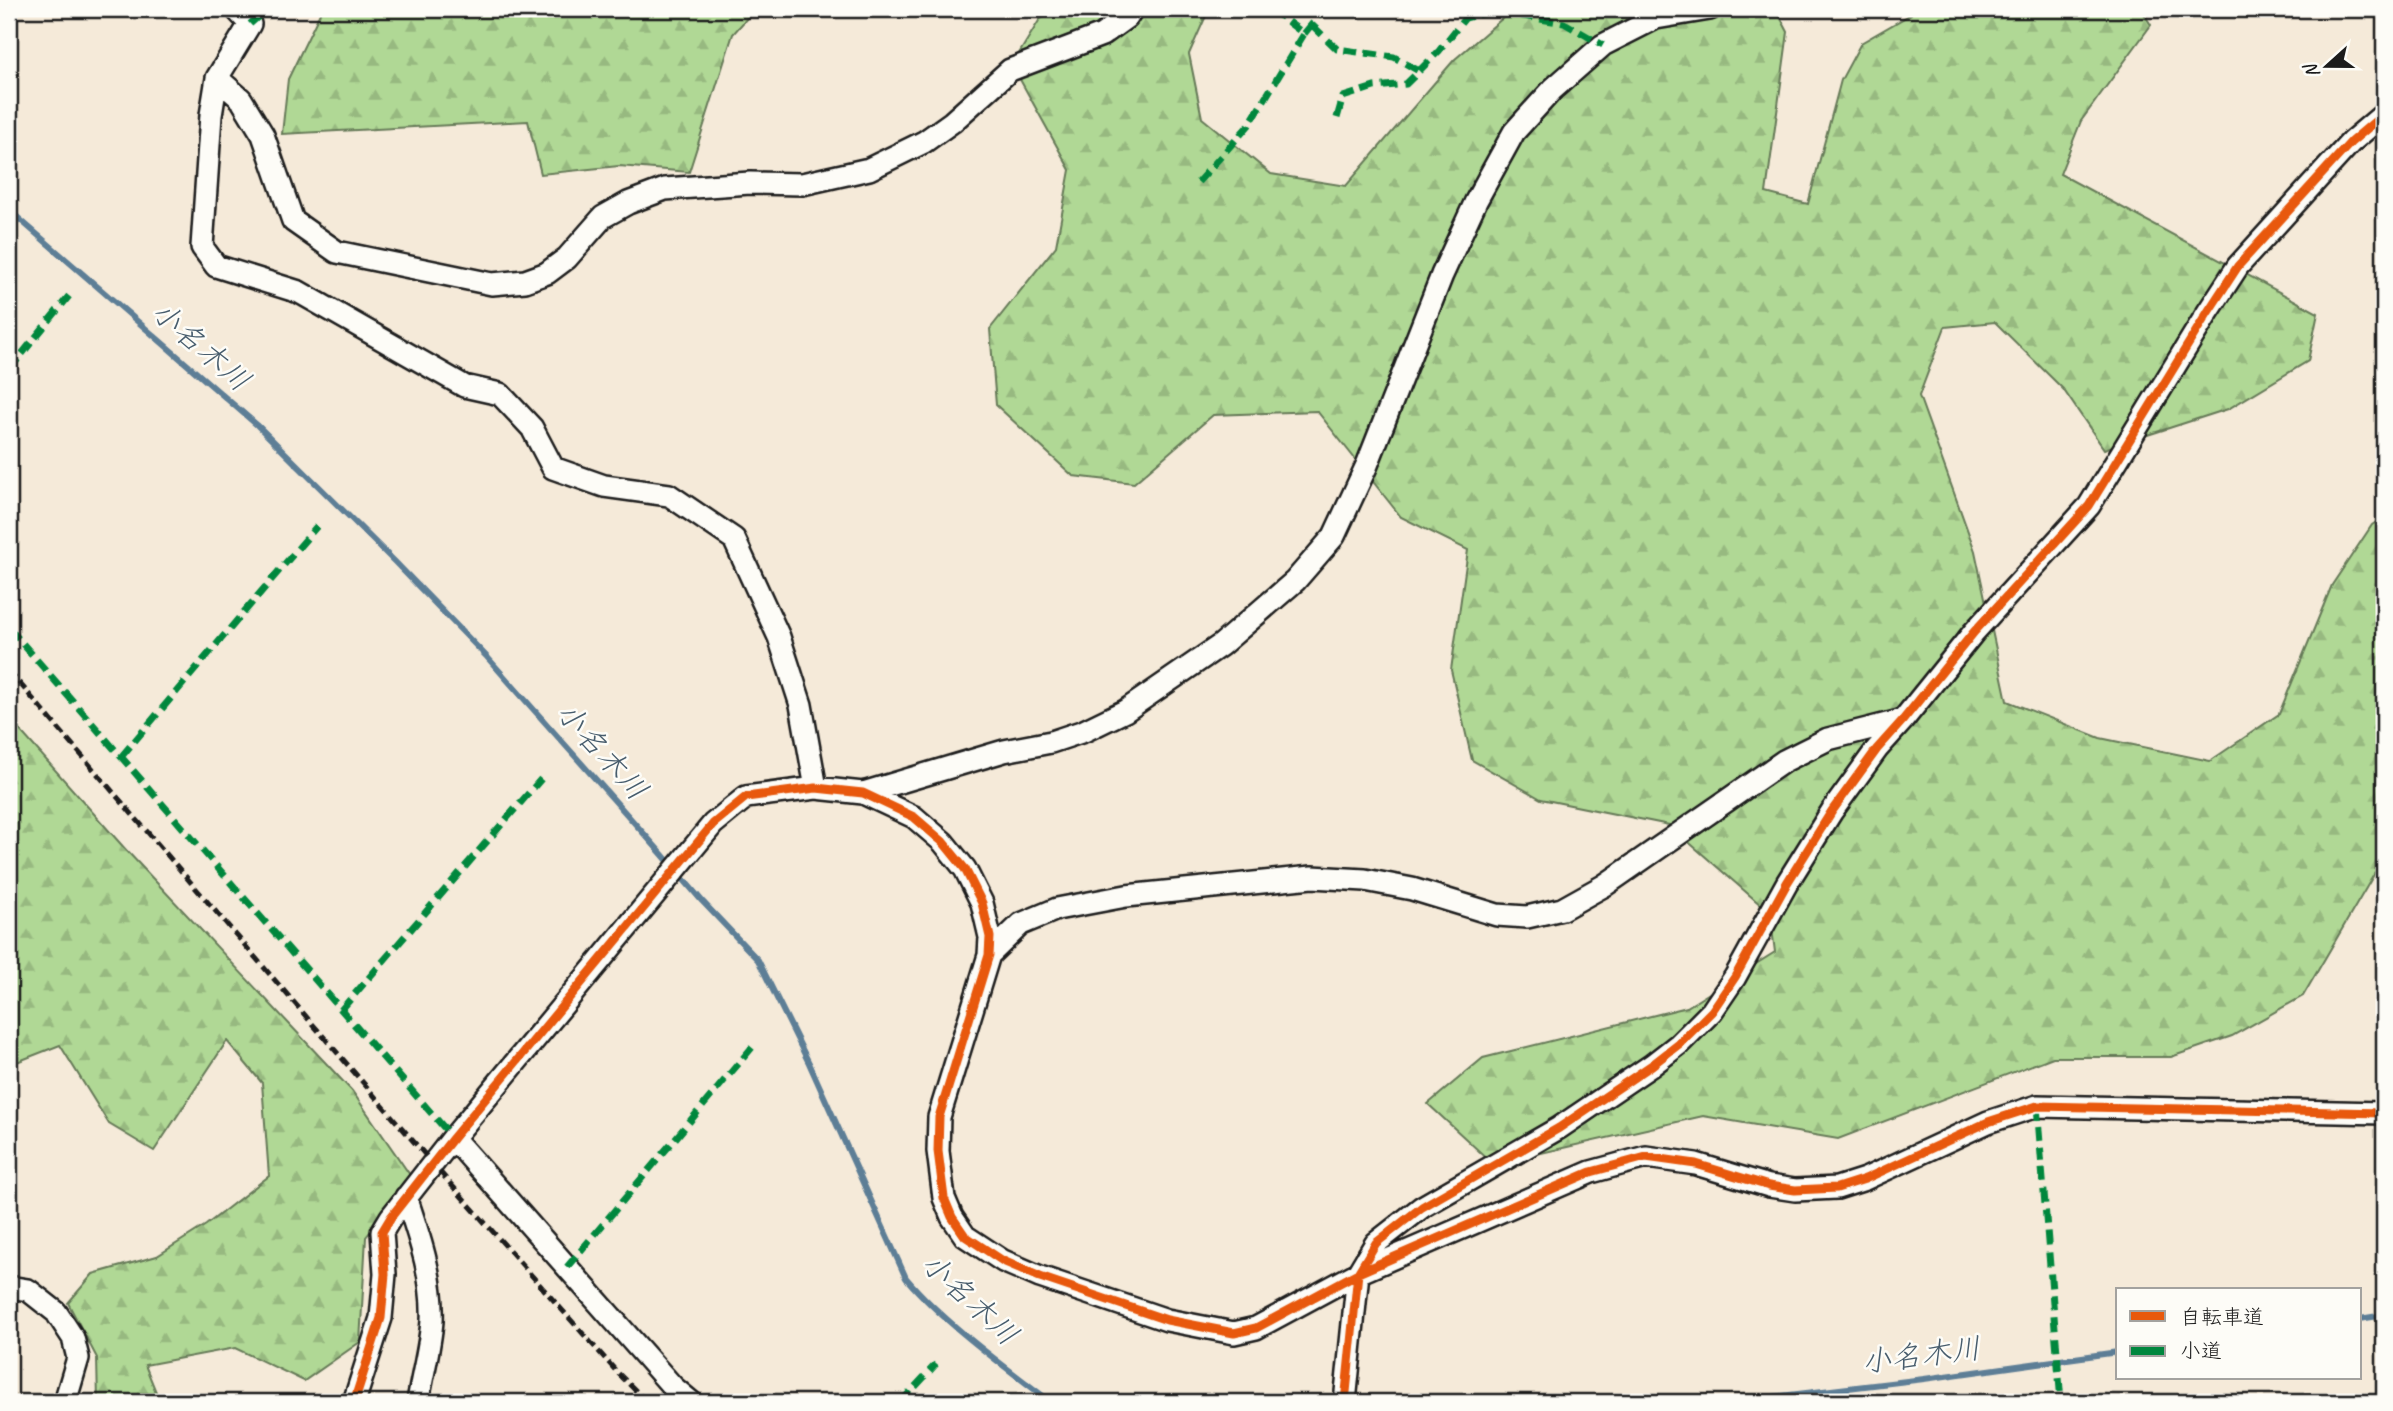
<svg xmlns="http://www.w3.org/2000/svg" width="2393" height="1411" font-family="Caveat,'Klee One',sans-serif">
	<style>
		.forest { fill: url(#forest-firs); stroke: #667a58; stroke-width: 2 }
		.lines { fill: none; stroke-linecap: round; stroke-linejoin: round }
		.stream { stroke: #5d7e96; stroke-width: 6 }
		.minor-casing { stroke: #1c1c1c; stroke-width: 26 }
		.minor { stroke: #fdfcf7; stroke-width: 21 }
		.rail { stroke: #1c1c1c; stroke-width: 5; stroke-dasharray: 10 5; stroke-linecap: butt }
		.quiet { stroke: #00873e; stroke-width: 7; stroke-dasharray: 14 7; stroke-linecap: butt }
		.cycleway-casing { stroke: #fdfcf7; stroke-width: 13 }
		.cycleway { stroke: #e8590c; stroke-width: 9 }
		.labels { text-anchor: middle; stroke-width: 5; stroke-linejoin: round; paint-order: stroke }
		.water-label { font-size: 30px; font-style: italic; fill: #485d6d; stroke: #fdfcf7 }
	</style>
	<defs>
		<pattern id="forest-firs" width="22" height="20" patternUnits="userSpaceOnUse" patternTransform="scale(1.75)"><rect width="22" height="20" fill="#b0d895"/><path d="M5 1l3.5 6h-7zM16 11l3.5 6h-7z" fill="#97b980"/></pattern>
	</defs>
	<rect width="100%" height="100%" fill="#f5ead9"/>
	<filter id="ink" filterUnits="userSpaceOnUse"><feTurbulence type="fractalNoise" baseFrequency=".0143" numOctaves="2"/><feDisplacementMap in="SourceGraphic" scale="14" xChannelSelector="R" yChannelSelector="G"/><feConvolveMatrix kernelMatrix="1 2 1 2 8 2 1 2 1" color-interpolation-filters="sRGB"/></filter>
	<g filter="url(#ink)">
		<path class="forest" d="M322,9H755L733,34L689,172L619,166L541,174L528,121L282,134L288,79Z
			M1060,9H1209L1189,54L1202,118L1271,174L1346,186L1454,60L1511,11L1518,9H1776L1788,32L1766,193L1808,204L1841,80L1861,43L1911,14L1913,9H2141L2151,25L2081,121L2060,174L2318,313L2308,361L2228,409L2104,449L2063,389L1995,322L1945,327L1919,396L1975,551L2007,701L2100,738L2210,761L2279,714L2332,585L2372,525L2384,517V867L2376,871L2303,996L2232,1036L2171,1057H2053L1838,1139L1703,1116L1493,1164L1428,1104L1483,1058L1687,1007L1775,952L1770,913L1669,825L1541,799L1472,760L1451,670L1468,550L1401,517L1317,411L1213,415L1134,483L1073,476L996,405L990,329L1056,246L1070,170L1012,65L1040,19Z
			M9,718L127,851L352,1091L412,1178L366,1237L360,1342L304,1381L235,1348L145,1365L160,1402H98L97,1358L68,1303L93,1274L157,1256L206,1225L269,1176L262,1083L227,1041L154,1151L109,1124L60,1045L9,1065Z"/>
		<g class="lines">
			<path class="stream" d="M9,210L257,425L395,562L487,657L662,854L702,901L758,960L809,1063L906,1278C944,1323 1004,1366 1051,1402
				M2360,1319L2384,1315
				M1730,1402L1924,1379L2118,1352"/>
			<defs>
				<path id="minor" d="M236,9L250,24L217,78L211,115L202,247L216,266L299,292L464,386L500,394L532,428L553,468L604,486L669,495L734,539L779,637L801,705L816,788
					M217,78L241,99L263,135L293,221L337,252L492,284L525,281L547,273L567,258L603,217L628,203L665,189L750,183L802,184L869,169L924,142L952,122L1010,70L1102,35L1127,17L1132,9
					M863,793L1004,751L1051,742L1084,731L1125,711L1221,645L1295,581L1334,536L1367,465L1442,275L1476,201L1514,132L1553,89L1603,45L1656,18L1710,9
					M989,955L1021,924L1057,909L1126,896L1312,877L1365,880L1412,889L1497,915L1527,917L1562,909L1605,885L1784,761L1828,739L1903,720
					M453,1138L673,1387L691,1402
					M406,1197C419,1236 434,1278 432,1321C430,1348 422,1376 418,1402
					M9,1287L28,1290L56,1312L73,1338L78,1358L65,1402
					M354,1402L381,1318L385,1274L382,1232L391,1217L453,1138L713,824L746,797L816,788L863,793L914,817L943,842L965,869L982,903L990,937L989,955L939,1117L938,1151L944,1198L952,1217L965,1236L1003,1261L1040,1277L1167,1320L1234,1333L1256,1328L1358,1273L1591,1172L1646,1157L1696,1164L1769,1186L1795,1190L1837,1188L1865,1179L1988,1122L2037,1106L2384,1113
					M1345,1402L1358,1273L1376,1243L1422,1207L1559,1128L1652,1065L1679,1044L1712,1011L1735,977L1787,883L1832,811L1877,749L1903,720L1974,632L2089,506L2208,312L2238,266L2351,142L2384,114"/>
			</defs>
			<use href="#minor" class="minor-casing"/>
			<use href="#minor" class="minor"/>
			<path class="rail" d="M9,671L433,1164L617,1372L647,1402"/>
			<path class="quiet" d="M1271,9L1304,34L1324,9
				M250,24L267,9
				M1312,25L1337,49L1394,57L1419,71
				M1337,118L1343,97L1374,87L1406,84L1439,51L1465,18L1494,11L1564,23L1603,45
				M1198,182L1249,125L1304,34
				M9,370L69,296
				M9,628L453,1138
				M121,757L317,526
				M341,1010L541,779
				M2037,1106L2061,1402
				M567,1267L755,1044
				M901,1402L936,1364"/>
			<defs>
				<path id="cycleway" d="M354,1402L381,1318L385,1274L382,1232L391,1217L453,1138L713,824L746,797L816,788L863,793L914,817L943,842L965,869L982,903L990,937L989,955L939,1117L938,1151L944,1198L952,1217L965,1236L1003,1261L1040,1277L1167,1320L1234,1333L1256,1328L1358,1273L1591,1172L1646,1157L1696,1164L1769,1186L1795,1190L1837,1188L1865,1179L1988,1122L2037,1106L2384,1113
					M1345,1402L1358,1273L1376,1243L1422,1207L1559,1128L1652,1065L1679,1044L1712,1011L1735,977L1787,883L1832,811L1877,749L1903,720L1974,632L2089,506L2208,312L2238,266L2351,142L2384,114"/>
			</defs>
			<use href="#cycleway" class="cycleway-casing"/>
			<use href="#cycleway" class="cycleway"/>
		</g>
	</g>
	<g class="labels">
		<g class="water-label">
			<text transform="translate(201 346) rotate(41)" y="10">小名木川</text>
			<text transform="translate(602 751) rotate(48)" y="10">小名木川</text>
			<text transform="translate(970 1299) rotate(43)" y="10">小名木川</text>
			<text transform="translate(1921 1355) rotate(-7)" y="10">小名木川</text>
		</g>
	</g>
	<rect width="2393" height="1411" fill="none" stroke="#fdfcf7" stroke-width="35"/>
	<rect x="18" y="18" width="2358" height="1376" fill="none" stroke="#1c1c1c" stroke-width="2.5" filter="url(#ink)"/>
	<rect x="2116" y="1288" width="245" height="91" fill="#fdfcf7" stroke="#a3a29f" stroke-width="2"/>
	<rect x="2130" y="1311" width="35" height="10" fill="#e8590c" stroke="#a3a29f" stroke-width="2"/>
	<text x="2180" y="1324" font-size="21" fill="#1c1c1c">自転車道</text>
	<rect x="2130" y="1346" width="35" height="10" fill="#00873e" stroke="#a3a29f" stroke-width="2"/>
	<text x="2180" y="1358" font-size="21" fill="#1c1c1c">小道</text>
	<g transform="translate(2327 66) rotate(249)" stroke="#fdfcf7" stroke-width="5" paint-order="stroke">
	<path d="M0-5L12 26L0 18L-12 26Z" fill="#1c1c1c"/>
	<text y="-10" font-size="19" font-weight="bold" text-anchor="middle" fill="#1c1c1c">N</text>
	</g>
</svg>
